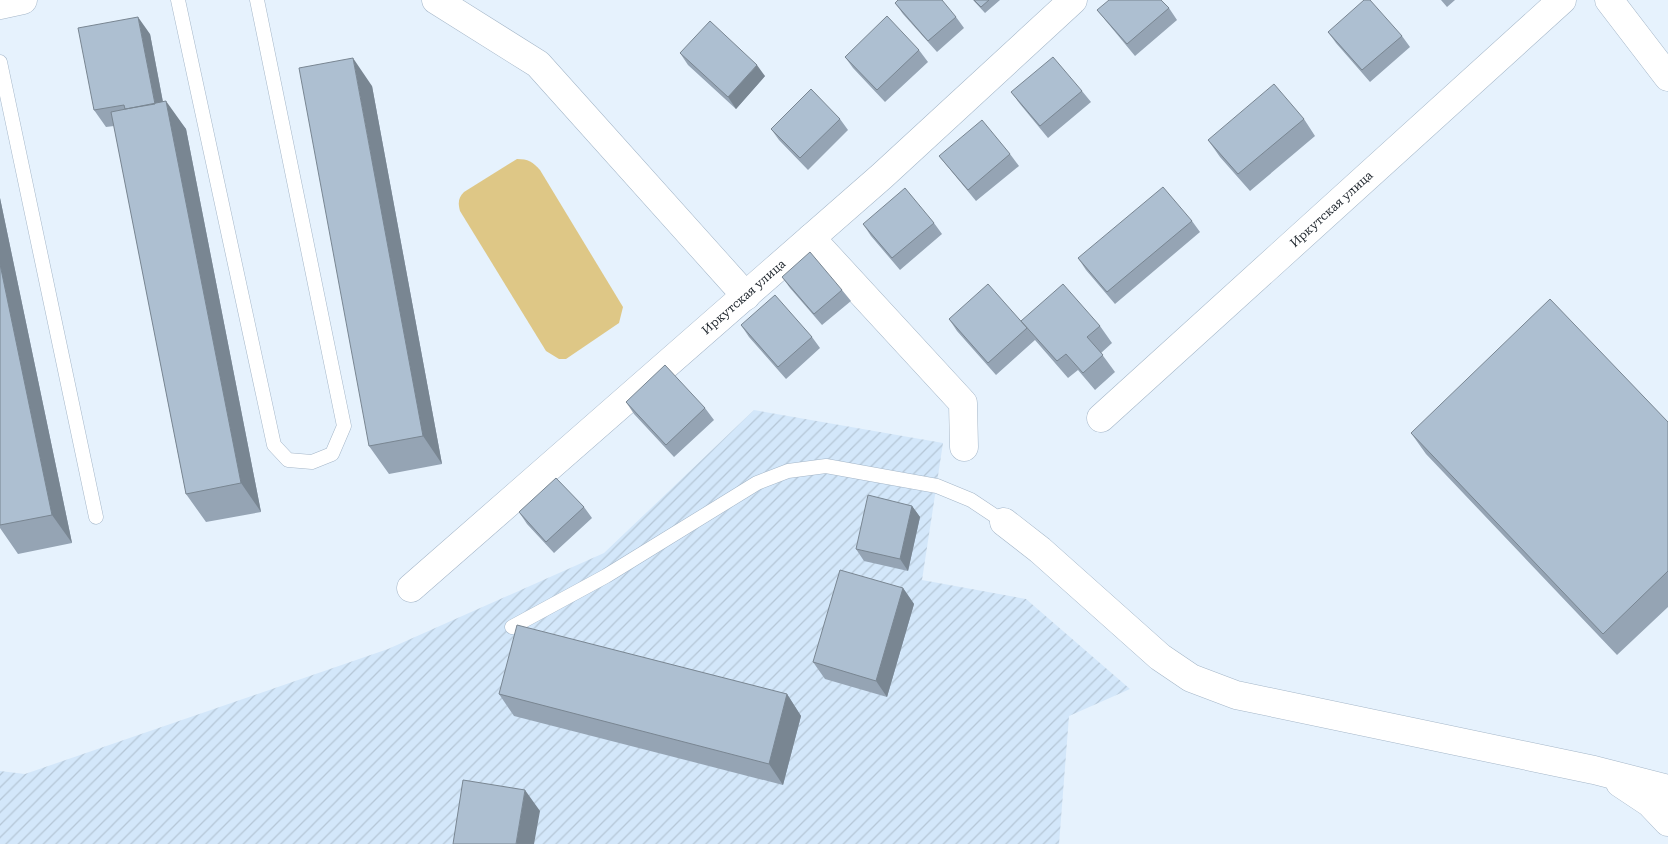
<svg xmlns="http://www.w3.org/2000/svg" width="1668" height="844" font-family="'Roboto Serif',serif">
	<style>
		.industrial { fill: url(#industrial-furrows) }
		.green { fill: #dec786 }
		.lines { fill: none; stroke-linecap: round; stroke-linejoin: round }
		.service-casing { stroke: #a4b6c8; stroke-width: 15 }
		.minor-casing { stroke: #a4b6c8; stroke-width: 29 }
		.tertiary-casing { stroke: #a4b6c8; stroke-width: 29 }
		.service { stroke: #fff; stroke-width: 14 }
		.minor { stroke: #fff; stroke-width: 28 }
		.tertiary { stroke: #fff; stroke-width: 28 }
		.wall { fill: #95a4b4 }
		.shaded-wall { fill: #798692 }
		.building { fill: #adbfd1; stroke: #798692 }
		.labels { text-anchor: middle; stroke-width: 5; stroke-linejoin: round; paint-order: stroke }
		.street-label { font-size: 12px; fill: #1e252c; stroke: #fdfdfd }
	</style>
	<defs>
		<pattern id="industrial-furrows" width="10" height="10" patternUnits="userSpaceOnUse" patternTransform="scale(1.25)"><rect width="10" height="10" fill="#d3e7fa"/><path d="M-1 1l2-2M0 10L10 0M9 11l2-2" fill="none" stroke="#b5c6d6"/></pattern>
	</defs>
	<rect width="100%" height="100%" fill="#e6f2fd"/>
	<path class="industrial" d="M754,410L943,443L922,580L1026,599L1130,689L1069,716L1059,844H0V771L25,774L388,649L604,553Z"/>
	<path class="green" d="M517,159C528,159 533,162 540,170L623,307L619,323L566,359H559L546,351L460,211C458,203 458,198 464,192Z"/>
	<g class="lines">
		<defs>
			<path id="service" d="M178,0L274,445L288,460L312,462L332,454L344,426L257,0
				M0,62L96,517
				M512,627L606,576L757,483L788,471L826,466L937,486L971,500L1004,522"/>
			<g id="minor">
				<path d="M436,0L538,64L746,296"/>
				<path d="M0,5L23,0"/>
				<path d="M811,238L963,403L964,447"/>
				<path id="s1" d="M1101,418L1562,0"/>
				<path d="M1004,522L1040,550L1160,657L1191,678L1236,695L1594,770L1668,789"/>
				<path id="s2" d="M411,588L882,176L1073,0"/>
				<path d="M1620,783L1650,803L1668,822"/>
			</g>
			<path id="tertiary" d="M1609,0L1668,77"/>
		</defs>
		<use href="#service" class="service-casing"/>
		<use href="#minor" class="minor-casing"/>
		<use href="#tertiary" class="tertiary-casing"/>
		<use href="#service" class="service"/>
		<use href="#minor" class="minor"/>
		<use href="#tertiary" class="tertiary"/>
	</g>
	<path class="wall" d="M973,0H1000L985,13Z
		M1441,0H1455L1447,7Z
		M895,3L956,17L964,28L937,52L903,14Z
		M1169,8L1177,20L1135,56L1106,21L1097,10Z
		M1328,32L1402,36L1410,47L1370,82L1336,43Z
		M150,34L163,102L186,129L261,512L206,522L186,494L114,126L106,127L94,110Z
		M919,50L928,62L885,102L853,68L845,57Z
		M680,53L765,76L736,109L688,65Z
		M372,86L442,464L389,474L369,446Z
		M1082,91L1091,102L1048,138L1020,104L1011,92Z
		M840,119L848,130L808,170L779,140L771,129Z
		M1304,119L1315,136L1250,191L1220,157L1208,140Z
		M1010,154L1019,166L976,201L948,167L939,156Z
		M0,198L72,543L18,554L0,528Z
		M1192,221L1200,232L1115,304L1086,270L1078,258Z
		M934,223L942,234L900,270L871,236L863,224Z
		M782,277L842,290L851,301L822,325L790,288Z
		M949,319L1025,327L1100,326L1112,343L1101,353L1115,372L1095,390L1078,370L1068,378L1035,340L996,375L957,331Z
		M741,325L812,337L820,348L786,379L749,337Z
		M626,402L705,408L714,420L674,457L634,414Z
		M1668,422V607L1617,655L1426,454L1411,433Z
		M912,506L920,517L908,571L864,561L856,549Z
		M584,507L592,518L554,553L527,524L519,512Z
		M903,588L914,604L887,697L825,679L813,662Z
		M499,694H787L801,716L783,785L514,716Z"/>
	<path class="shaded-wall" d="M138,17L150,34L168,129L157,113Z
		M353,58L372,86L442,464L423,436Z
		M757,65L765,76L736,109L728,97Z
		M166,101L186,129L261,512L241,483Z
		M0,198L72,543L52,515L0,264Z
		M912,506L920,517L908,571L900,559Z
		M903,588L914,604L887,697L876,681Z
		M787,694L801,716L783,785L769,764Z
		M525,790L540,811L534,844H516Z"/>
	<path class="building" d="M898,0H942L956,17L928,41L895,3Z
		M974,0H989L981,7Z
		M1109,0H1161L1169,8L1127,44L1097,10Z
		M1364,0H1370L1402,36L1362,70L1328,32Z
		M887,16L919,50L877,90L845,57Z
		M138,17L155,104L125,109L124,105L94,110L78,28Z
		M710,21L757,65L728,97L680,53Z
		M1053,57L1082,91L1040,126L1011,92Z
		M353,58L423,436L369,446L299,68Z
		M1274,84L1304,119L1238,174L1208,140Z
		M811,89L840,119L800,158L771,129Z
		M166,101L241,483L186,494L111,112Z
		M982,120L1010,154L968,190L939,156Z
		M1163,187L1192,221L1107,292L1078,258Z
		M905,188L934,223L892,258L863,224Z
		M810,252L842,290L814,314L782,277Z
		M0,264L52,515L0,525Z
		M988,284L1027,328L988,363L949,319Z
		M1063,284L1100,326L1087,337L1103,355L1083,373L1066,354L1057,361L1021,321Z
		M775,295L812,337L778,367L741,325Z
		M1550,299L1668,422V571L1603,634L1411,433Z
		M665,365L705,408L666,445L626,402Z
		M556,478L584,507L546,542L519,512Z
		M868,495L912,506L900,559L856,549Z
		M840,570L903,588L876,681L813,662Z
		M517,625L787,694L769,764L499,694Z
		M463,780L525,790L516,844H453Z"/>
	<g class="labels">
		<g class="street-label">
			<text dy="4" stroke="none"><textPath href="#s1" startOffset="311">Иркутская улица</textPath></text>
			<text dy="4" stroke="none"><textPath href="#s2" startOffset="442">Иркутская улица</textPath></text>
		</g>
	</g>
</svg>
